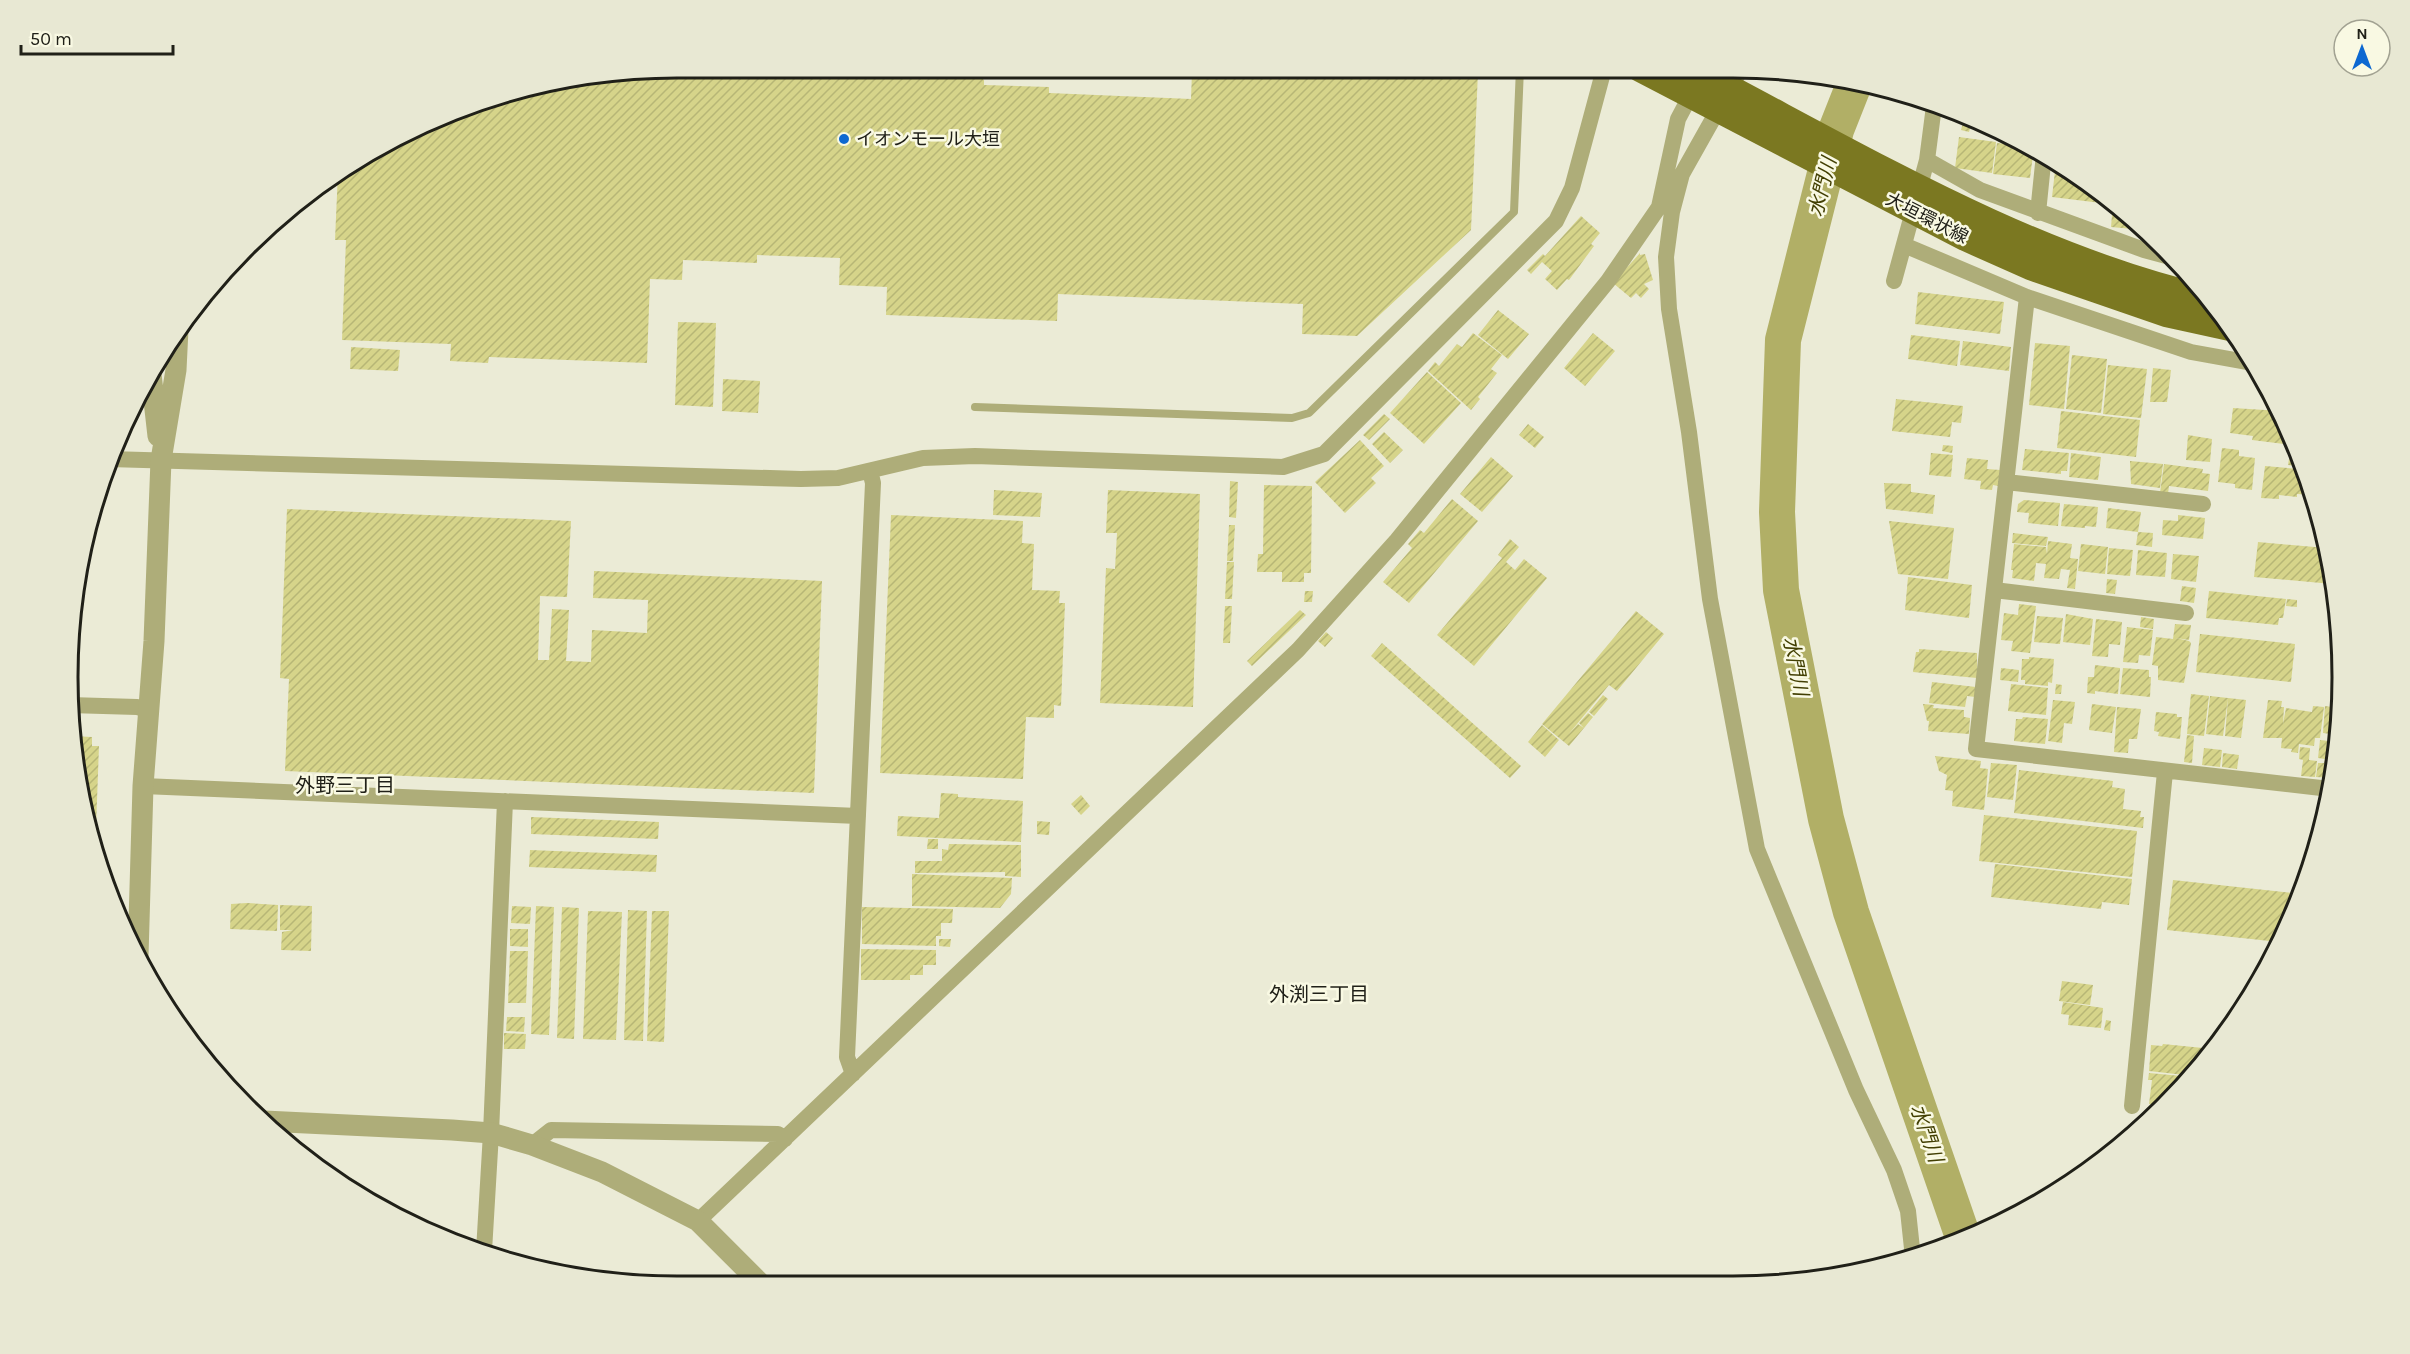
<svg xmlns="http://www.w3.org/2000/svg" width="2410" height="1354" font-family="Karla,'Noto Sans JP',sans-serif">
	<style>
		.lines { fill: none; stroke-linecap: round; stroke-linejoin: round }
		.river { stroke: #b1af66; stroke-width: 36 }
		.building { fill: url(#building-hatch) }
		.service { stroke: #aead79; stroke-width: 8 }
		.minor { stroke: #aead79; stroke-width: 16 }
		.tertiary { stroke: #aead79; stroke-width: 21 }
		.primary { stroke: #7b7821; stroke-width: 26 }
		.poi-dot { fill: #0d68d1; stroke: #f9f9e3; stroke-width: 2 }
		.labels { text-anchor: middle; stroke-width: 5; stroke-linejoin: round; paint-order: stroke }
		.poi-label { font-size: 18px; fill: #202018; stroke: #f9f9e3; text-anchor: start }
		.street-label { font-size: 18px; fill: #202018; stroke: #f9f9e3 }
		.water-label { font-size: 20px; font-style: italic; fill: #423f03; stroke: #f9f9e3 }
		.neighbourhood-label { font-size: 20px; fill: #202018; stroke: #f9f9e3 }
		.rim { fill: none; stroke: #202018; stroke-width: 3 }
	</style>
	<defs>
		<pattern id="building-hatch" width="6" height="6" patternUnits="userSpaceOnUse" patternTransform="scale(1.5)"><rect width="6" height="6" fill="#d6d48a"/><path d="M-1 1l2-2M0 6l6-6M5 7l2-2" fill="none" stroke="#b7b676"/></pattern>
	</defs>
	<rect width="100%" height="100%" fill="#ebebd6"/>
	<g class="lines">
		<path class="river" d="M1855,82L1836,130L1783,340L1777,512L1781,590L1826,819L1851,912L1963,1237"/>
	</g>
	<path class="building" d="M677,68H969L984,80V85L1049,87V93L1191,99L1192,71L1285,75V71H1301V68H1475L1478,72L1471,230L1357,336L1302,334L1303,304L1058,294L1057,321L886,315L887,287L839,285L840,258L757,255V263L683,260L682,280L650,279L647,363L489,357L488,363L450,361L451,344L342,340L346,240H335L338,172L373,149L481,100L558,79Z
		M1964,119L1972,122L1969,132L1961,130Z
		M1959,137L1996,142L1992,173L1955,168Z
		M1997,143L2034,147L2030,178L1993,174Z
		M2056,162L2101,195V203L2052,197Z
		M2113,203L2135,219L2144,230L2111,227Z
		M1581,216L1600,233L1591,244L1594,246L1569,280L1567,279L1557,290L1545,279L1552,271L1542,262L1531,274L1527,270L1543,254L1545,256Z
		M1640,253V255L1645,254L1653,280L1644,284L1649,289L1641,298L1636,293L1631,298L1613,283Z
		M1918,292L2004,302L2000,334L1915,324Z
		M1498,310L1529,334L1508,359L1478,335Z
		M678,322L716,323L713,407L675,405Z
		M1473,333L1502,355L1491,369L1497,373L1478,397L1480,399L1471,410L1428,371L1435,362L1439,366L1457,344L1462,347Z
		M1593,333L1615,351L1585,386L1564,368Z
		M1911,335L1960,341L1957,366L1908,359Z
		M1963,341L2011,347L2009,371L1960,365Z
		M2035,343L2070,346L2064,409L2029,405Z
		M351,347L400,350L398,371L350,369Z
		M2072,355L2107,359L2101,413L2066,409Z
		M2108,365L2147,369L2141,418L2103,414Z
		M2153,368L2171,370L2167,402H2150Z
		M1427,372L1461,403L1424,444L1390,413Z
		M723,379L760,381L758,413L722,411Z
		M1896,399L1963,406L1961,423L1952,422L1950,437L1892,431Z
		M2233,408L2281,411L2292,439L2291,445L2252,440L2253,436L2230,433Z
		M2061,411L2140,420L2136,457L2057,448Z
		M1384,414L1390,419L1369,440L1363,435Z
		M1528,424L1544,437L1535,448L1519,435Z
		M1384,432L1403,450L1390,463L1372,444Z
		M2188,435L2212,439L2210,462L2186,460Z
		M1360,440L1384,466L1371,478L1376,483L1345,513L1315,482Z
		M1943,445L1953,446L1952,453L1942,451Z
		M2222,448L2239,450V456L2255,458L2252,490L2235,488V484L2218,482Z
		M2025,449L2069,453L2067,471H2061V474L2022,470Z
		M1931,453L1953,455L1951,477L1929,475Z
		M2071,453L2101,457L2098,480L2069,477Z
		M1491,457L1513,476L1482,512L1460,494Z
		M1967,458L1988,460L1987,469L2000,470L1998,486L1993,485L1992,490L1980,489L1981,481L1964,479Z
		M2289,459L2298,460V464H2301L2313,495L2297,494V497L2279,495V499L2261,498L2265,466L2298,469V466L2288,465Z
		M2130,461L2163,464L2160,488L2131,484Z
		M2164,464L2203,469L2202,473L2210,474L2208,491L2169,486L2168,494L2160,493Z
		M1230,481L1238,482L1236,518L1229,517Z
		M1884,483L1911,484V492L1935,495L1933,514L1886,509Z
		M1264,485L1312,486L1311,573H1304V582H1282V572H1257L1258,554H1263Z
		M994,490L1042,493L1040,517L993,515Z
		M1108,490L1200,494L1193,707L1100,703L1106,568L1115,569L1117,533H1106Z
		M1452,499L1478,521L1409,603L1383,582L1412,548L1408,544L1420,530L1424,533Z
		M2024,500L2060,503L2058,526L2028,523L2029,513L2017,512L2018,504Z
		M2316,503L2322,519V520L2315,519Z
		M2064,504L2098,507L2096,527L2085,526V528L2061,526Z
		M2108,508L2141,512L2138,532L2106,528Z
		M287,509L571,521L567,597L540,596L538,660H549L552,609L569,610L566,661L591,662L592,630L647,633L648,600L593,598L594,571L822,581L814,793L285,771L289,679L280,678Z
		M891,515L1023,521L1022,543L1034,544L1032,590L1060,591L1059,603H1065L1061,706L1054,705V718L1026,717L1023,779L880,773Z
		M2178,515L2205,518L2203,539L2162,535L2163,520L2178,521Z
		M1889,521L1954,528L1948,579L1898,574Z
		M1229,525H1235L1233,561H1227Z
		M2138,532L2153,533L2152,547L2136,545Z
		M2013,533L2048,537L2046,546L2012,543Z
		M1510,539L1519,547L1506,562L1515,570L1524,559L1547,578L1474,666L1437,635L1502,558L1498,555Z
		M2048,541L2072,544L2070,558L2078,559L2075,589L2067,588L2070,570L2061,569L2059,579L2044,578L2046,564L2036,563L2034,581L2012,578L2013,570H2011L2014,544L2046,547L2047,554Z
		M2258,542L2326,548L2332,584L2254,577Z
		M2081,544L2108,547L2105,574L2078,571Z
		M2109,548L2133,550L2130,576L2107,574Z
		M2138,550L2167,553L2165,577L2136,575Z
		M2173,554L2199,556L2196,582L2171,579Z
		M1227,562H1234L1232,599H1225Z
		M1908,577L1972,585L1969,618L1905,610Z
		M2107,579L2117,580L2115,594L2106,593Z
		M2182,586L2196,588L2194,603L2180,601Z
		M1305,591H1313L1312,602H1304Z
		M2209,591L2286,599L2283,618H2279L2278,625L2206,618Z
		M2287,599L2297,600V607L2286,606Z
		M2019,604L2036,606L2030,653L2011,651L2013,641L2001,640L2004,613L2018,615Z
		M1225,606H1232L1230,643H1223Z
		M1300,610L1306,615L1252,666L1247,661Z
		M1636,611L1664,634L1617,691L1609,685L1568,735L1578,724L1584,728L1569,746L1542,724Z
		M2066,614L2093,619L2090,645L2063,642Z
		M2037,616L2063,618L2060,644L2034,642Z
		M2141,617L2154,619L2153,629L2140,627Z
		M2096,619L2122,622L2120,645L2109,644L2108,657L2092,656Z
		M2175,624L2191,625L2189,640L2176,638L2189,641L2191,643L2184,683L2158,680V666L2152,665L2156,637L2173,639Z
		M2127,627L2153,630L2150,656L2139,655L2138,663L2123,662Z
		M1326,632L1333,638L1325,647L1318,641Z
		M2200,634L2295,644L2291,682L2196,672Z
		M1382,643L1521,766L1510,778L1371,656Z
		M1919,649L1977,653V678L1913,672L1916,652H1919Z
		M2029,657L2054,659L2052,683L2048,682V686L2025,684V680H2021L2022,659H2029Z
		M2095,665L2120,668L2118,694L2095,691V694L2087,693L2088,677H2094Z
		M2001,668L2019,670L2018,682L2000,680Z
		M2123,668L2149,670V677H2151L2150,697L2120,694Z
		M1932,682L1976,687L1975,697L1967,696L1965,707L1929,703Z
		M2011,684L2048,688L2046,715L2008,711Z
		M2056,684L2062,685L2061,694H2055Z
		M2191,694L2209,696L2204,736L2187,734Z
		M1603,695L1608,699L1594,716L1589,712Z
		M2210,696L2228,698L2223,736L2206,734Z
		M2228,698L2246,700L2241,738L2225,736Z
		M2053,700L2075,702L2072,724L2064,723L2062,743L2048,741Z
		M2268,700L2282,701L2281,707H2284L2283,724L2286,708L2312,712L2313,706L2324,707L2320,738H2315L2314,746L2299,744L2298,753L2291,752L2292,749L2281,748L2282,738H2263Z
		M1923,704L1934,705L1933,708L1964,710V717L1970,718L1969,734L1928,731L1929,721H1927Z
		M2092,704L2116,707L2112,733L2089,730Z
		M2325,706L2339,708L2337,735L2323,733Z
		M2117,707L2141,709L2137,739H2129L2128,753L2114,752Z
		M2156,712L2177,714V717H2182L2180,739L2158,736L2159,732L2154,731Z
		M1588,713L1593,717L1584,728L1579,723Z
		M2023,717L2048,719L2045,744L2014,741L2016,719H2022Z
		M1542,725L1559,740L1545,757L1528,742Z
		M2187,735L2194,736L2192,763L2184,762Z
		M72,736L92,737V746H99L96,828H99L98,856H95L88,834Z
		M2320,740L2338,742L2337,756L2332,778L2316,777L2318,763H2324L2325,759L2318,758Z
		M2300,747L2310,748L2309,760L2317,761L2315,777L2301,776L2303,760L2299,759Z
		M2204,748L2222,750L2220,767L2202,765Z
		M2223,753L2239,755L2237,769L2222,767Z
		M1935,756L1981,761L1980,768L1988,769L1984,810L1952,806L1953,791L1945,790L1947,775L1939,771Z
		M1991,763L2017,765L2013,800L1987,797Z
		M2019,770L2113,781L2112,787L2125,789L2123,809L2141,811L2140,817H2144L2143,828L2014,813Z
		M941,793L958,794V797L1023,801L1021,842L897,836L898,816L939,818Z
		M1081,795L1090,806L1081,815L1071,804Z
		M1984,815L2137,831L2132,877L1979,861Z
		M531,817L659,822L658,839L531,834Z
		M1037,821L1050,822L1049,835L1037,834Z
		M928,839H938V849H927Z
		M949,844L1021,845V877L1005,876V872L915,873V861H942V849L948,850Z
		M530,850L657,855L656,872L529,867Z
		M1995,864L2132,879L2129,905L2102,902L2101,909L1991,897Z
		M912,874L1012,878L1011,894L1000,908L912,906Z
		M2173,880L2301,894L2279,942L2167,930Z
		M247,903L278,905L277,931L230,929L231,904Z
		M280,905L312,906L311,951L281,950L282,932L293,930H280Z
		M512,906L531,907L530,924L511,923Z
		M536,906L554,907L549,1035L531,1034Z
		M562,907L579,908L574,1039L557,1038Z
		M862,907L953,909L952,923H941V936H936V946L862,944Z
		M628,910L647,911L643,1041L624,1040Z
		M588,911L622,912L616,1040L583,1039Z
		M652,911H669L664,1042L647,1041Z
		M510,929H528V947L510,946Z
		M939,939H951L950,947L939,946Z
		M861,949L936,950V965H923V975H910V980H861Z
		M510,951H528L526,1003H508Z
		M2062,981L2093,985L2090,1005L2059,1001Z
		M2063,1002L2103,1008L2101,1028L2068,1025L2069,1015L2061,1014Z
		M507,1017H525L524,1032L506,1031Z
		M2106,1020L2111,1021L2110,1031L2104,1030Z
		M504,1033L526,1034L525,1049H504Z
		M2163,1044L2213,1049L2193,1076L2149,1071L2151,1045L2162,1046Z
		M2149,1073L2192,1077L2161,1105L2149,1104L2152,1080H2148Z"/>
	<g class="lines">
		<path class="service" d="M975,407L1292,418L1309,413L1514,212L1520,68"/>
		<path class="minor" d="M1741,69L1682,174L1672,212L1666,257L1669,309L1689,432L1710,599L1757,849L1856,1090L1894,1170L1908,1211L1913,1258
			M1927,160L1980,190L2144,250L2170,257
			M2038,213L2044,154
			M1904,245L2027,297L2191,352L2252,363
			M1894,281L1927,160L1934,106
			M2027,297L1976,749L2330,789
			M109,459L801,479L838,478L923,458L975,456L1283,467L1324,454L1556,221L1572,188L1604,69
			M2006,482L2203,504
			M1994,590L2186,613
			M69,705L137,707L149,710
			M143,786L858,816
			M853,1074L847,1057L873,483L870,471
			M2132,1106L2165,772
			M532,1145L551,1130L778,1134L785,1139
			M698,1221L1298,650L1397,540L1608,281L1659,207L1678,119L1695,87
			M484,1251L491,1133L505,801"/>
		<path class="tertiary" d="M151,374L158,436
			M138,956L143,786L154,641L161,460L176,370L178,329
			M264,1121L452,1130L491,1133L532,1145L602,1172L698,1221L762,1285"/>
		<path class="primary" d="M1640,69L1965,238L2030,267L2166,314L2230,328
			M1694,69C1861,156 2025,256 2210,299"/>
	</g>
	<circle class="poi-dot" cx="844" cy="139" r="6"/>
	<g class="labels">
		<g class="poi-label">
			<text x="856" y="145">イオンモール大垣</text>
		</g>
		<g class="street-label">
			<text transform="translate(1927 218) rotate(27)" y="6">大垣環状線</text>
		</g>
		<g class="water-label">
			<text transform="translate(1822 187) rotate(-76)" y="7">水門川</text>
			<text transform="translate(1796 666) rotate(79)" y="7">水門川</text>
			<text transform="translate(1927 1133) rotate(71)" y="7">水門川</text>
		</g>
		<g class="neighbourhood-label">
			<text x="345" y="792">外野三丁目</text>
			<text x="1319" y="1001">外渕三丁目</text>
		</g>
	</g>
	<path d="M0 0H2410V1354H0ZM677 78H1733A599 599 0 0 1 2332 677V677A599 599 0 0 1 1733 1276H677A599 599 0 0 1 78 677V677A599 599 0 0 1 677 78Z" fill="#e8e8d3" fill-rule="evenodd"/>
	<path class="rim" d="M677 78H1733A599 599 0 0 1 2332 677V677A599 599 0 0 1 1733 1276H677A599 599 0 0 1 78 677V677A599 599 0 0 1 677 78Z"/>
	<g transform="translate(2362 48)"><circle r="28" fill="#f9f9e3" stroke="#a2a292" stroke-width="1.5"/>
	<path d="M0-4.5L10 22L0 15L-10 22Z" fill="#0d68d1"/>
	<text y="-9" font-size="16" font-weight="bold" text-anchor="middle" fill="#202018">N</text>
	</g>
	<path d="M21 45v9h152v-9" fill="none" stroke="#202018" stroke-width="3"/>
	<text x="30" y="45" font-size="18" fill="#202018" stroke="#f9f9e3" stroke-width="4.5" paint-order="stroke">50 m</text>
</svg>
